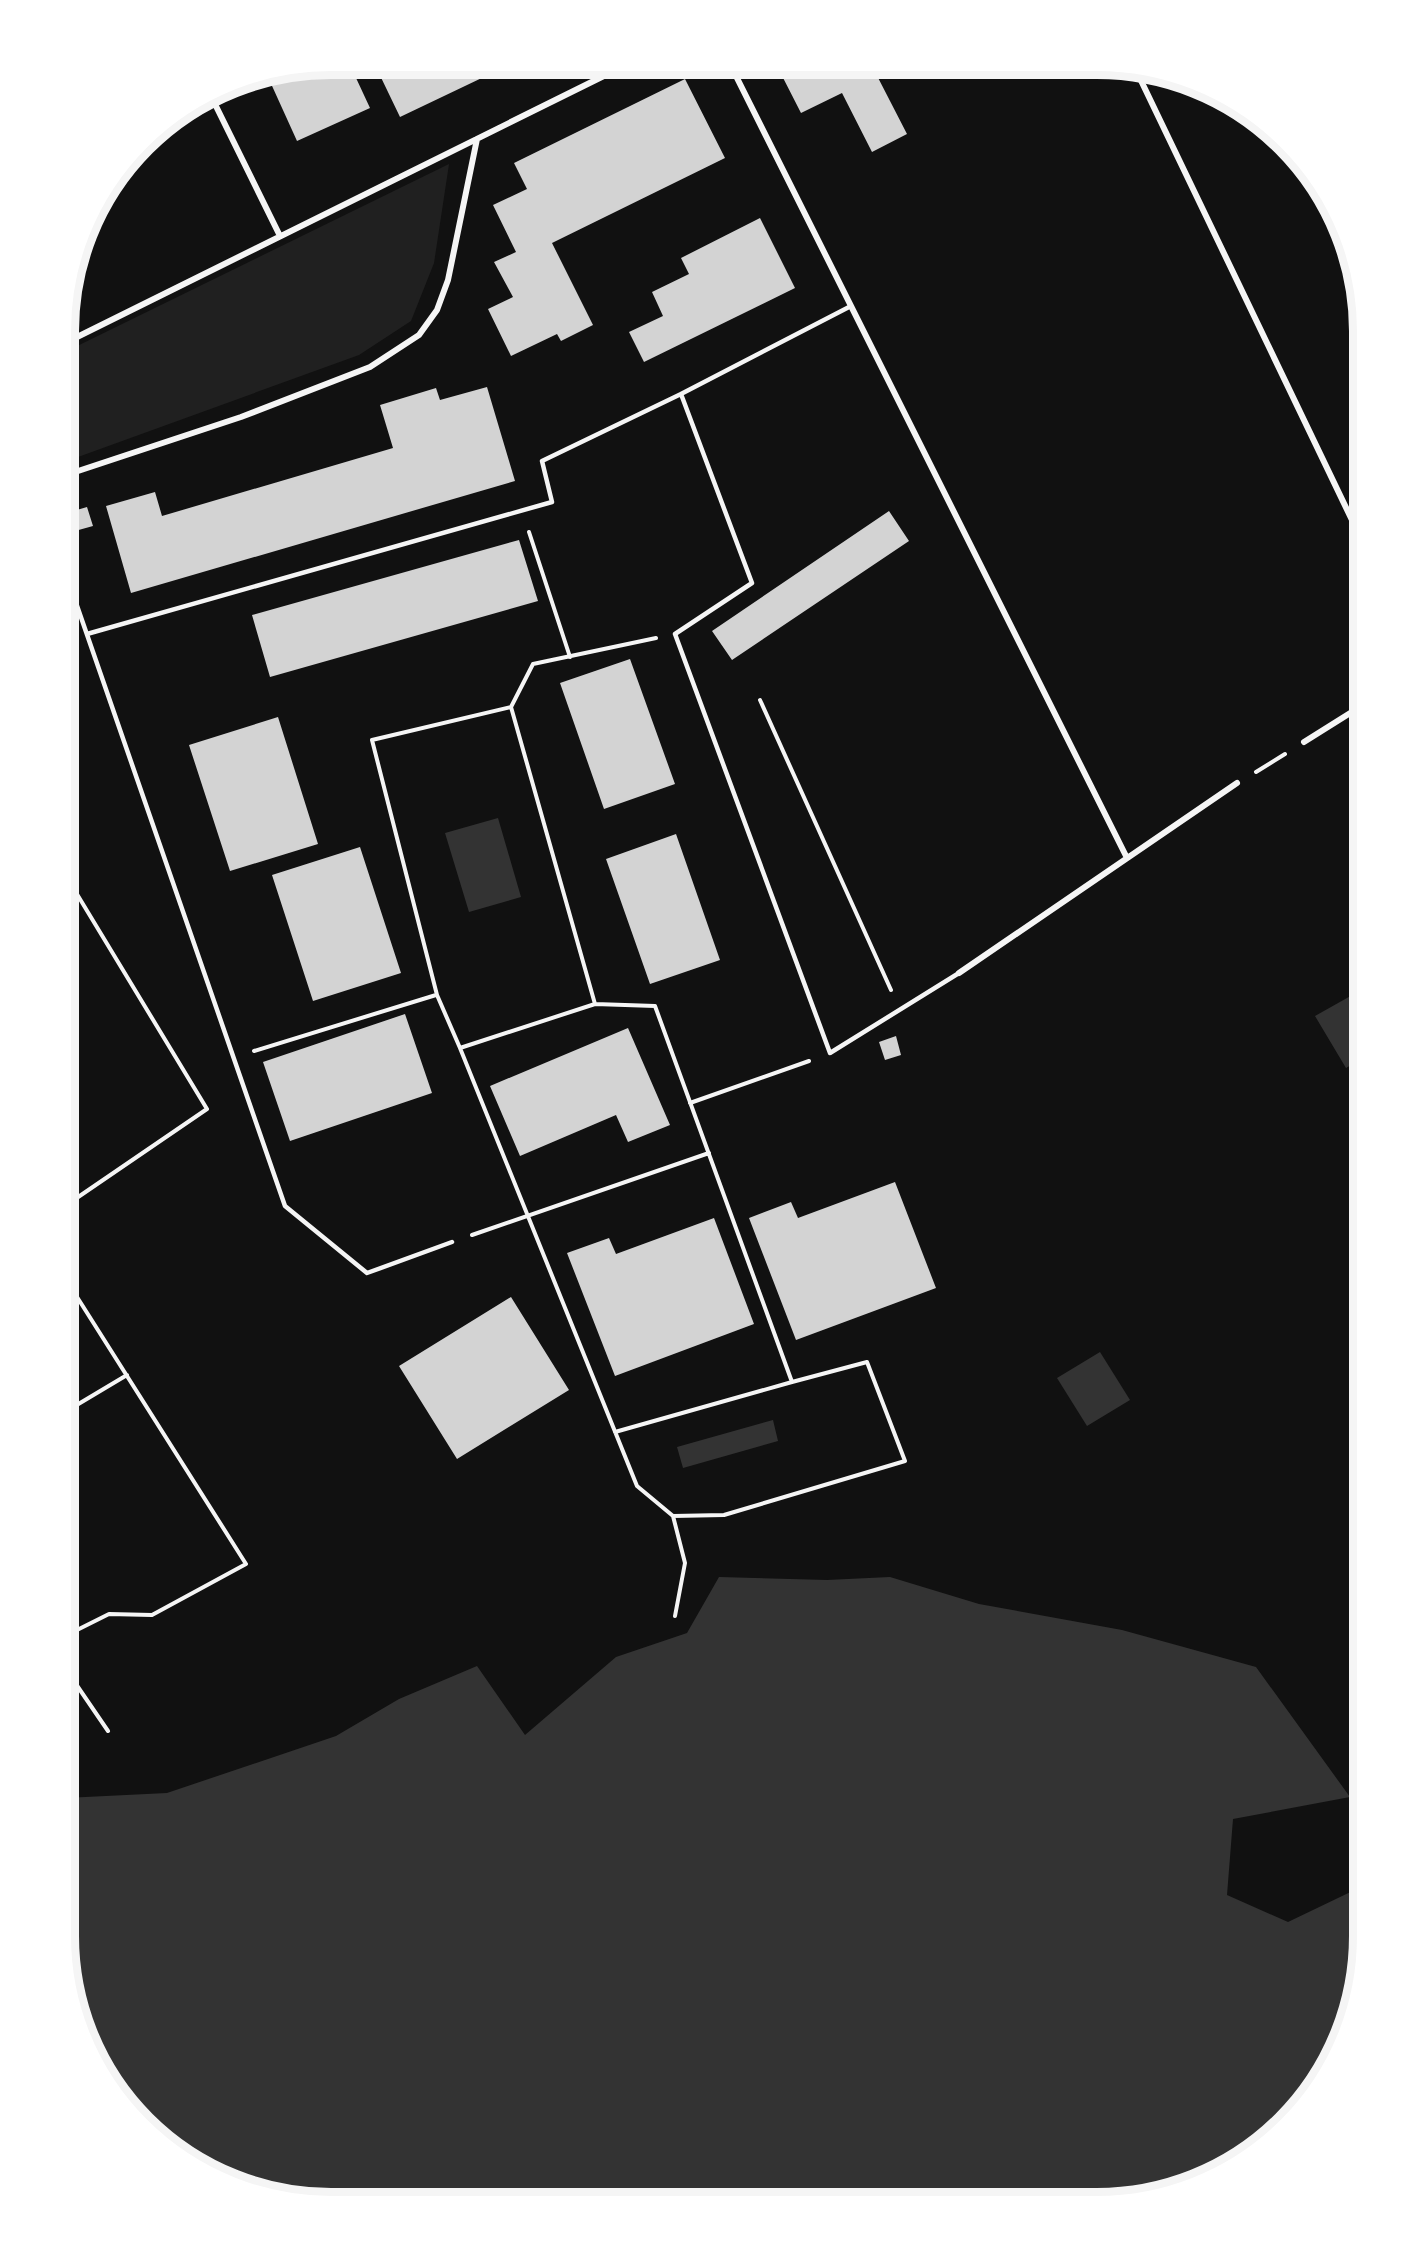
<svg xmlns="http://www.w3.org/2000/svg" width="1428" height="2267" font-family="'Noto Sans',sans-serif">
	<style>
		.green { fill: #202020 }
		.water { fill: #333 }
		.building { fill: #d3d3d3 }
		.lines { fill: none; stroke-linecap: round; stroke-linejoin: round }
		.path { stroke: #f5f5f5; stroke-width: 4 }
		.service { stroke: #f5f5f5; stroke-width: 4.5 }
		.minor { stroke: #f5f5f5; stroke-width: 6 }
		.rim { fill: none; stroke: #f5f5f5; stroke-width: 8 }
	</style>
	<rect width="100%" height="100%" fill="#111"/>
	<path class="green" d="M449,164L434,263L411,321L359,355L67,461V351Z"/>
	<path class="water" d="M498,818L521,897L469,912L445,833Z
		M1363,989V1058L1346,1068L1315,1016Z
		M1100,1352L1130,1400L1087,1426L1057,1378Z
		M773,1420L778,1441L683,1468L677,1447Z
		M719,1577L827,1580L890,1577L979,1604L1122,1630L1256,1667L1350,1797L1233,1819L1227,1895L1288,1922L1363,1886V1954L1349,2022L1309,2098L1260,2147L1199,2182L1098,2202L296,2200L229,2182L169,2148L120,2099L85,2038L65,1936V1798L167,1793L336,1736L399,1699L477,1666L525,1735L616,1657L687,1633Z"/>
	<path class="building" d="M331,64L350,65L370,108L297,141L268,77Z
		M375,65H509L400,117Z
		M777,66H872L907,134L872,152L842,93L801,113Z
		M685,79L725,158L552,243L593,325L561,341L557,334L511,356L488,309L513,297L494,262L516,252L493,205L527,189L514,163Z
		M760,218L795,288L644,362L629,332L663,316L652,292L689,274L681,258Z
		M487,387L515,481L131,593L106,506L155,492L162,516L393,448L380,405L436,388L440,400Z
		M87,507L93,526L75,531L70,512Z
		M889,511L909,541L732,660L712,631Z
		M519,540L538,601L270,677L252,615Z
		M630,659L675,784L604,809L560,683Z
		M278,717L318,844L230,871L189,745Z
		M676,834L720,960L650,984L606,859Z
		M360,847L401,973L313,1001L272,875Z
		M405,1014L432,1093L290,1141L263,1062Z
		M628,1028L670,1125L628,1142L616,1115L520,1156L490,1086Z
		M896,1036L901,1055L885,1060L879,1042Z
		M895,1182L936,1288L796,1340L749,1218L791,1202L798,1218Z
		M714,1218L754,1324L615,1376L567,1253L609,1238L616,1254Z
		M511,1297L569,1390L457,1459L399,1366Z"/>
	<g class="lines">
		<path class="path" d="M529,532L570,657
			M760,700L891,990
			M511,707L595,1004L460,1048L437,995L372,740Z
			M511,707L533,664L656,638
			M1256,772L1285,754
			M460,1048L637,1486L673,1516L724,1515L905,1461L867,1362L792,1382L655,1006L595,1004
			M254,1051L436,995
			M690,1103L809,1061
			M65,1206L207,1109L66,876
			M472,1235L709,1153
			M65,1412L127,1375
			M615,1432L792,1382
			M65,1502L70,1486L65,1477
			M673,1516L685,1563L675,1616
			M65,1636L109,1614L152,1615L246,1564L65,1278
			M65,1668L108,1731"/>
		<path class="service" d="M681,394L851,306
			M66,574L285,1206L367,1273L452,1242
			M87,634L552,502L542,461L681,394L752,583L675,634L830,1053L959,973"/>
		<path class="minor" d="M731,66L1127,858
			M1135,68L1363,543
			M211,96L280,236
			M67,342L626,65
			M66,475L241,417L370,367L419,335L437,310L448,280L477,139
			M1304,742L1363,705
			M959,973L1237,783"/>
	</g>
	<path d="M0 0H1428V2267H0ZM331 75H1097A256 256 0 0 1 1353 331V1936A256 256 0 0 1 1097 2192H331A256 256 0 0 1 75 1936V331A256 256 0 0 1 331 75Z" fill="#fff" fill-rule="evenodd"/>
	<path class="rim" d="M331 75H1097A256 256 0 0 1 1353 331V1936A256 256 0 0 1 1097 2192H331A256 256 0 0 1 75 1936V331A256 256 0 0 1 331 75Z"/>
</svg>
